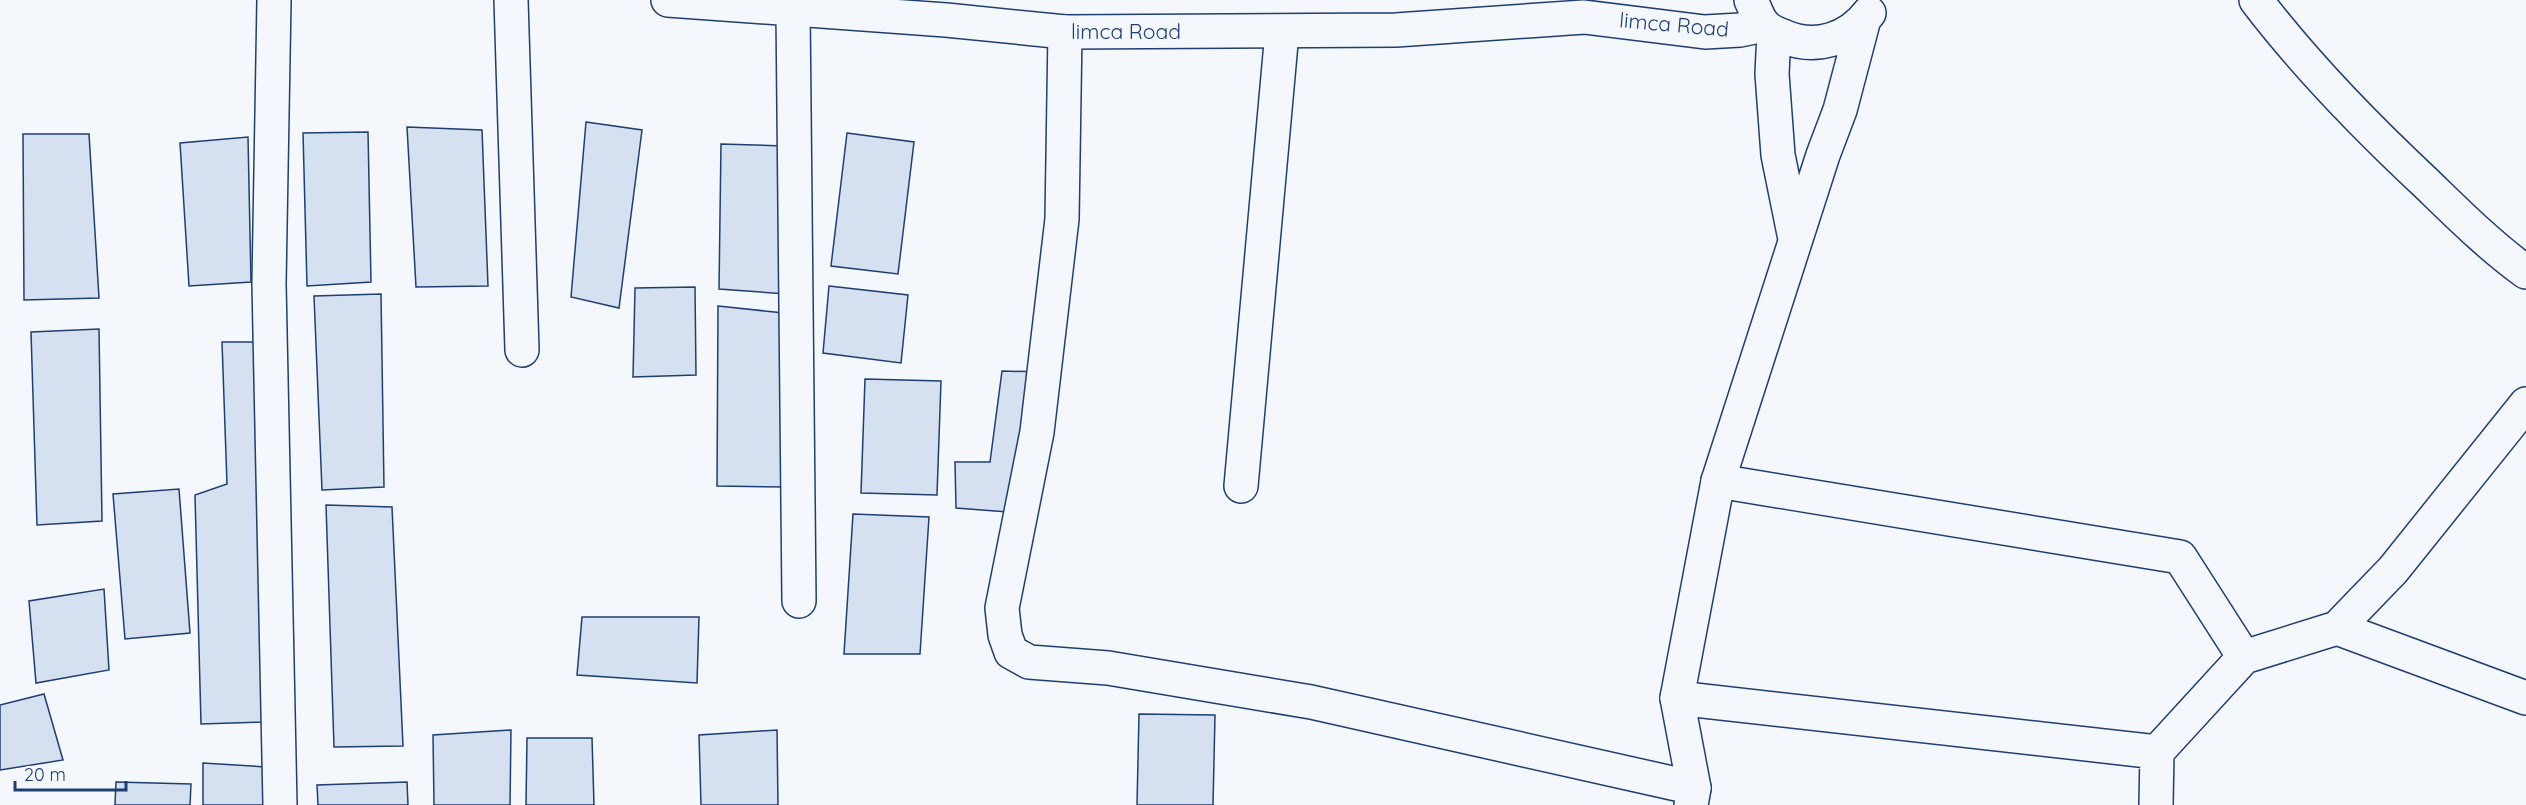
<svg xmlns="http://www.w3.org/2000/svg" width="2526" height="805" font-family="Quicksand,sans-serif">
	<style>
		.building { fill: #d5e0f0; stroke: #1d3f73; stroke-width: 1.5 }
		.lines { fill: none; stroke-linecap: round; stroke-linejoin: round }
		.minor-casing { stroke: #1d3f73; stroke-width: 36 }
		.major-casing { stroke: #1d3f73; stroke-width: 36 }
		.minor { stroke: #f4f7fb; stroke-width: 33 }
		.major { stroke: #f4f7fb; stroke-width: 33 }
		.labels { text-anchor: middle; stroke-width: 4.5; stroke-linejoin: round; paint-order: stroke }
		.street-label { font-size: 21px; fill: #1d3f73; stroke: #f4f7fb }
	</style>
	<rect width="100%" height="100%" fill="#f4f7fb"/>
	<path class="building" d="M586,122L642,130L619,308L571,297Z
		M407,127L482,130L488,286L416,287Z
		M368,132L371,282L307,286L303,133Z
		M847,133L914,142L898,274L831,266Z
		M23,134H89L99,298L24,300Z
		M248,137L251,282L189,286L180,143Z
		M721,144L784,146L786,294L719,289Z
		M829,286L908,295L901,363L823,353Z
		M695,287L696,375L633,377L635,288Z
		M381,294L384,487L322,490L314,296Z
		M718,306L784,313L783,487L717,486Z
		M99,329L102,521L37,525L31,332Z
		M222,342H258L266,722L201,724L195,495L227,484Z
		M1002,371L1044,372L1021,513L956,508L955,462H990Z
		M865,379L941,381L937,495L861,493Z
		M179,489L190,633L125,639L113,494Z
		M326,505L392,507L403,746L334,747Z
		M853,514L929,517L920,654H844Z
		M104,589L109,670L36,683L29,601Z
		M582,617H699L697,683L577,675Z
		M44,694L63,760L0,770V705Z
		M1139,714L1215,715L1213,805H1137Z
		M511,730L510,805H434L433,735Z
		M777,730L778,805H701L699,735Z
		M527,738H592L594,805H526Z
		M203,763L266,767L265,805H203Z
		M116,782L191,784L190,805H115Z
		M407,782L408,805H318L317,785Z"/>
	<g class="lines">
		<defs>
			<path id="minor" d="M274,0L269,284L280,805
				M511,0L522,350
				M2256,0C2307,67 2366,127 2427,184C2459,215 2490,246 2526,272
				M793,10L799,601
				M1065,32L1062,219L1037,432L1002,608L1005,635L1011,652L1029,662L1108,668L1311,702L1694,788
				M1718,481L2180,557L2244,657
				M1241,486L1282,32
				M2337,628L2526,698
				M1677,698L2157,752
				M2156,805L2157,752L2244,657L2337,628L2393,570L2526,404"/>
			<path id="major" d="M668,0L946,20L1065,32L1396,30L1584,17L1705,32L1740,30L1764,25
				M1751,0C1755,8 1758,19 1764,25C1769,31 1778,34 1785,37C1816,50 1849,39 1869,13
				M1774,33L1772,74L1778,155L1795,239
				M1691,805L1694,788L1677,698L1718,481L1823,155L1840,110L1864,19"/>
		</defs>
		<use href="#minor" class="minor-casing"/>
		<use href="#major" class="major-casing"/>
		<use href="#minor" class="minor"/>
		<use href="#major" class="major"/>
	</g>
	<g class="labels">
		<g class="street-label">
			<text transform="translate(1674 25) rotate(5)" y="7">limca Road</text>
			<text x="1126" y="39">limca Road</text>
		</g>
	</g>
	<path d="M15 781v9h111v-9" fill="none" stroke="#1d3f73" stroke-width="3"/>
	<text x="24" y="781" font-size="18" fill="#1d3f73" stroke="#f4f7fb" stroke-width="4.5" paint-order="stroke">20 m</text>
</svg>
